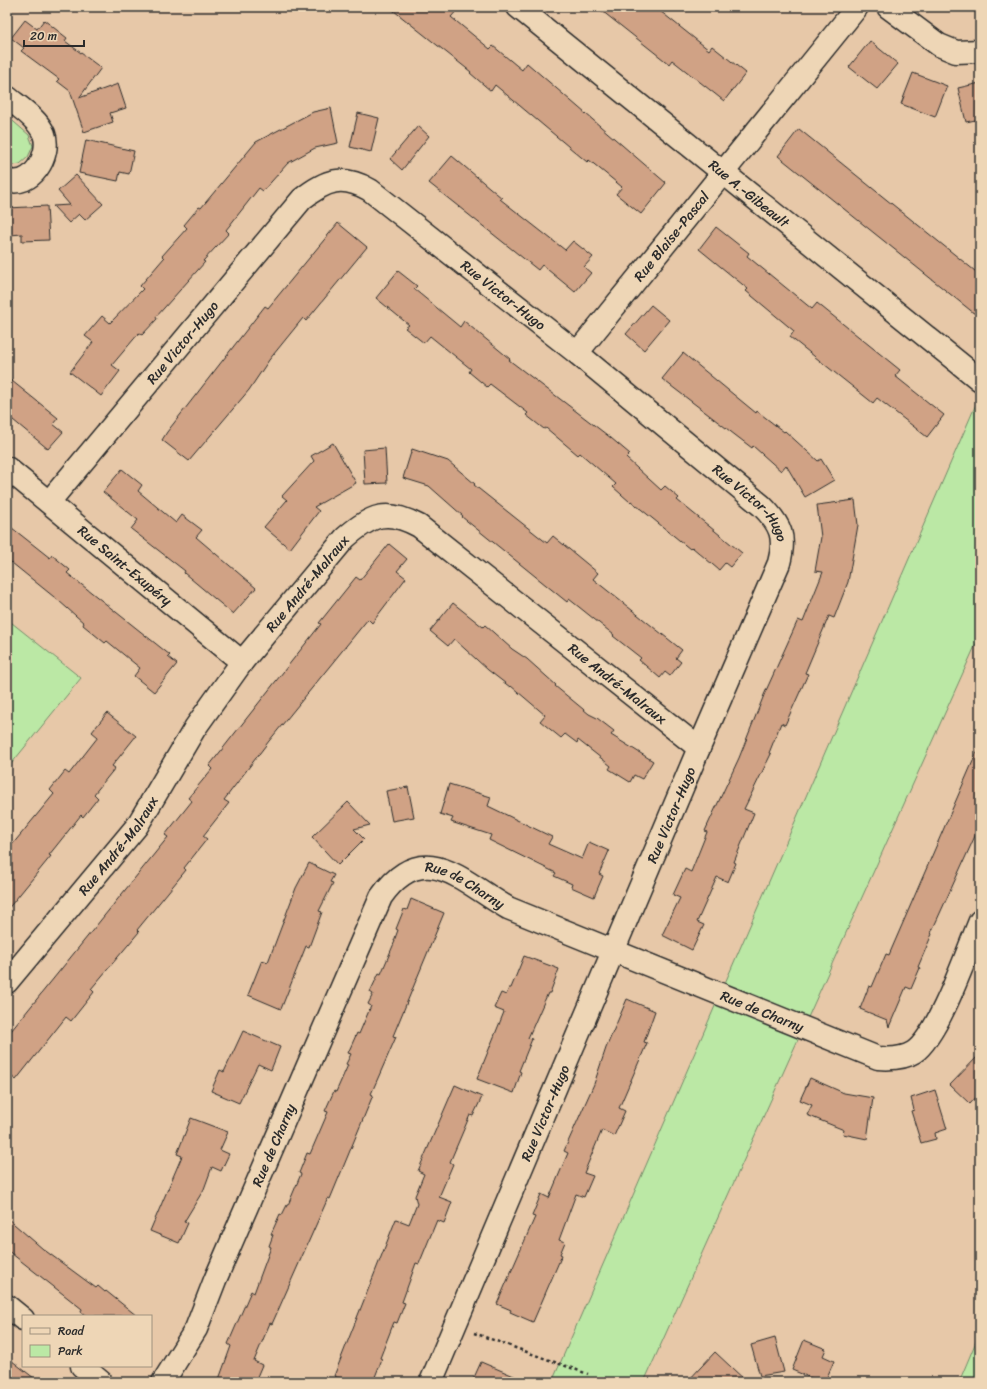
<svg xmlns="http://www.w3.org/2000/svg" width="987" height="1389" font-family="Sriracha,sans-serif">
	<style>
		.green { fill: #bbe8a5; stroke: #738a68 }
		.building { fill: #d0a285; stroke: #2b2b2b }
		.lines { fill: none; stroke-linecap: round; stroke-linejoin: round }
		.minor-casing { stroke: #2b2b2b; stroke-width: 25 }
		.path { stroke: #2b2b2b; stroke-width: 2.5; stroke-dasharray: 3 3; stroke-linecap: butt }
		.minor { stroke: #eed6b6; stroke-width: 22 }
		.labels { text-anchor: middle; stroke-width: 4; stroke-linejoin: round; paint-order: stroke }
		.street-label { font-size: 14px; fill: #2b2b2b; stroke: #eed6b6 }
	</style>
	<rect width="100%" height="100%" fill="#e7c8a8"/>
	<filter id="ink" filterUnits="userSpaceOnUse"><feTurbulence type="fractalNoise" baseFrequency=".025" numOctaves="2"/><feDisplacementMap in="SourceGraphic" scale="8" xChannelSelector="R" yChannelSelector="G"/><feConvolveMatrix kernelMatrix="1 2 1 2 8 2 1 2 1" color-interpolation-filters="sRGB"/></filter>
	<g filter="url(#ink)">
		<path class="green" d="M7,116L29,135L33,146L28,157L20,164L7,166Z
			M980,395V635L644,1382H552Z
			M7,619L81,678L7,769Z
			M980,1332V1382H959Z"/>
		<path class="building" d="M389,7H460L451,17L490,49L493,46L522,70L527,63L666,183L641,214L616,194L622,187L589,160L587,162L495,85L491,91L470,73L471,72Z
			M597,7H655L709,50L712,46L746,73L724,101L672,60L669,64Z
			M25,20L37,29L44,20L67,38L65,41L101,68L79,98L118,84L126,108L110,113L113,122L84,132L70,91L57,81L59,79L21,51L24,48L11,38Z
			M870,41L898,64L877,89L849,67Z
			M913,73L947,86L935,117L901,104Z
			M980,83V119L966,122L958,88Z
			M331,108L338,143L315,148L288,163L263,191L259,188L226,230L229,233L203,261L205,262L156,317L157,319L142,335L139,333L112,365L120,371L101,396L70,372L93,342L85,336L102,316L110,323L143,289L140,286L164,258L162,256L187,228L184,225L199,207L201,208L256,142L313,112Z
			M358,113L379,118L371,152L350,147Z
			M418,126L429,136L402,170L390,159Z
			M799,129L980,275V318L778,156Z
			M86,140L134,151L129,174L120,172L118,181L79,173Z
			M452,156L502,198L500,199L565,250L573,241L593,257L584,267L591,273L575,292L542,265L538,270L429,183Z
			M76,175L103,204L85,220L79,214L69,223L53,206L70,205L58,191Z
			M47,206L49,240L22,241V234L10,235L8,208Z
			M338,223L367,247L306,321L303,318L269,360L249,390L189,461L162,440L167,432L265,306L268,308Z
			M716,227L749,253L747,256L812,309L817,303L900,370L895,376L944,415L927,437L877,398L873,403L790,337L794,331L746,291L748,289L699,249Z
			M398,271L417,286L414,289L460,327L464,321L510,359L509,360L611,438L630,454L626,458L661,490L665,486L679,498L677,500L742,553L730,567L725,563L719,570L692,547L690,549L631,501L630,502L613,487L616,484L580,453L578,455L546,428L544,429L526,415L528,413L490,384L487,387L469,372L471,369L430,336L424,343L405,328L409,325L376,298Z
			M651,305L669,320L644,350L626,334Z
			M683,353L756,413L757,411L784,432L785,431L818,461L821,459L834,480L805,497L786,465L781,471L753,446L752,448L662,379Z
			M7,377L58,418L53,424L63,432L48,449L7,415Z
			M333,443L356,483L314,507L319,511L290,549L264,527L287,500L282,496L314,461L311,456Z
			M385,448L387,483L365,484L363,450Z
			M412,449L448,461L475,484L474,485L547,543L553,536L598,573L593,579L682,650L676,658L681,662L670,676L665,672L660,678L639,660L641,658L613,636L614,635L569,599L567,602L462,517L463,516L429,486L403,478Z
			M122,469L142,485L138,491L176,523L182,515L202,530L196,537L256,588L233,614L184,573L185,571L131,529L138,520L103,492Z
			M855,500L858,525L848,582L834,618L829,616L805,673L808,674L785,725L781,723L769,753L771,754L744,809L754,813L734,862L736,863L728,882L717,877L697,922L704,925L692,950L662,935L680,898L673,895L685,869L691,872L707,832L705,831L710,820L739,758L764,695L798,620L803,622L823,572L815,571L821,537L817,505Z
			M7,524L50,558L52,555L70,570L67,573L170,655L168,657L177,664L154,692L134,676L140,668L107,641L105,643L83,625L84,623L59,601L7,559Z
			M389,544L407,559L397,571L406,578L372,623L368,619L269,741L224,800L229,803L203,836L207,839L184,868L186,870L137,930L139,932L91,989L94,992L71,1021L66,1017L16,1080L7,1073V1036L168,837L165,835L192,801L188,798L212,769L209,766L321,624L319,623L356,577L360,580Z
			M453,603L483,627L485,625L512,649L527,659L556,685L555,686L589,714L597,718L614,731L611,735L653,761L642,779L634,775L630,782L609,769L611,766L578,740L577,743L565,734L561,738L540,721L545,715L511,686L510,687L488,670L454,639L448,646L430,631Z
			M107,713L136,736L112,766L115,768L94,794L98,798L83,817L81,815L49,855L51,856L7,910V851L54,794L50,790L65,771L69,774L98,737L92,732Z
			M980,745V825L931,933L932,934L918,967L920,968L911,989L906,987L889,1027L887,1020L860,1009L869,986L872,987L886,954L889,955Z
			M449,784L491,797L488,806L552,837L548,844L582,859L589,842L609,851L599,874L603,876L594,897L571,887L572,884L554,876L556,873L489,840L491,835L451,822L453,818L440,814Z
			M408,787L414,817L392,821L386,791Z
			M348,802L370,825L354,829L364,839L338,865L312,837Z
			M309,863L334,875L330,882L333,883L319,911L322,912L309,947L306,946L281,1009L248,995L262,960L268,962L296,888Z
			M411,899L444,913L393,1036L396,1037L371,1094L373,1095L330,1199L328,1198L272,1324L270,1323L254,1361L262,1365L256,1379L252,1378L250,1382H218L231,1346L228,1344L251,1291L254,1293L271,1247L269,1246L273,1235L271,1234L280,1214L282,1215L287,1205H288L301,1174L299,1173L307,1153L310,1154L328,1112L325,1111L334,1091L336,1092L348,1065L346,1064L351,1054L348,1053L357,1033L359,1034L371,1006L368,1004L373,994L370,992L379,973L381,974L395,941H394L398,930L396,929L404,909L407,910Z
			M524,956L559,969L550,993H548L528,1038L532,1039L519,1071L521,1072L514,1093L477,1079L504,1012L494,1008L501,993L506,995L509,988H511Z
			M627,999L655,1011L644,1042L647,1043L619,1108L625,1111L614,1136L602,1130L584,1173L593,1176L584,1197L576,1194L559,1240L565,1242L560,1254L562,1255L533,1322L510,1312L511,1310L497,1304L535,1217L532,1216L541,1194L549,1198L568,1153L564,1151L594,1084L606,1048Z
			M243,1031L280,1047L271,1070L258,1064L239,1103L211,1091L220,1070L224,1072Z
			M980,1054V1093L970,1104L950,1085Z
			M810,1078L844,1093L873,1098L867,1139L843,1134L844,1130L807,1115L812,1105L800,1100Z
			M455,1085L482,1097L473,1116L470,1115L450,1162L453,1164L439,1197L452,1202L444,1223L437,1220L419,1264L416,1263L402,1302L405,1303L397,1323L394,1322L380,1358L382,1359L373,1382H349L334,1376L396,1219L409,1224L417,1204L415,1196L424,1174L418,1171Z
			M935,1090L947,1129L935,1133L936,1139L921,1143L911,1111L914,1110L911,1098Z
			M191,1118L228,1132L220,1150L229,1154L221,1171L212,1167L204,1189L184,1222L188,1223L179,1243L150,1231L182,1156L177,1154Z
			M7,1218L43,1249L96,1288L98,1286L105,1292L106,1291L137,1316H87L81,1312L82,1309L7,1250Z
			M775,1338L784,1372L760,1376L751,1345Z
			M804,1340L826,1349L823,1356L834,1361L825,1382H821L792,1370Z
			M715,1352L747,1382H687Z
			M7,1357L39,1382H7Z
			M481,1362L528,1382H472Z"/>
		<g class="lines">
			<defs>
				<g id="minor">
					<path id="s1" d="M518,7L980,380"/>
					<path d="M888,7L939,45L956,52L980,51"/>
					<path d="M7,97C19,107 38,119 44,134C52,155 31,189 7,180"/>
					<path id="s2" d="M577,353L857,7"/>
					<path id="s3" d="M7,468L242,662"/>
					<path id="s4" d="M49,502L302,199C326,180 342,174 370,190L577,353L762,506C781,525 786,537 779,563L699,748L431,1382"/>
					<path id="s5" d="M7,982L137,826L195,728L242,662L345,538C371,515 387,508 419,526L699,748"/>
					<path d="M7,1306L23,1319"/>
					<path d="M82,1366L101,1382"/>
					<path id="s6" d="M163,1382L196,1329L215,1280L381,897C424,836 462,882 508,908L878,1058C890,1059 903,1059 914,1052C939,1035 967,952 980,921"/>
				</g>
			</defs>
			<use href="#minor" class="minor-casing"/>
			<path class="path" d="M474,1333L588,1374"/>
			<use href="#minor" class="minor"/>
		</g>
	</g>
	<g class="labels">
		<g class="street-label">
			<text dy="5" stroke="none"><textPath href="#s1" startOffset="297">Rue A.-Gibeault</textPath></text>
			<text dy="5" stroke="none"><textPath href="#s2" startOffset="150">Rue Blaise-Pascal</textPath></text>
			<text dy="5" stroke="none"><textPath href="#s4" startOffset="639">Rue Victor-Hugo</textPath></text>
			<text dy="5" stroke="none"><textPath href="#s4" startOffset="208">Rue Victor-Hugo</textPath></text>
			<text dy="5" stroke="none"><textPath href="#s4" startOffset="963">Rue Victor-Hugo</textPath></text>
			<text dy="5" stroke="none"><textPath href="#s3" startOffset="153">Rue Saint-Exupéry</textPath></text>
			<text dy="5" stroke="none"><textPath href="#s5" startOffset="500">Rue André-Malraux</textPath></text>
			<text dy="5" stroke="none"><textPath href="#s5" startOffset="895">Rue André-Malraux</textPath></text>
			<text transform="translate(671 815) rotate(-67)" y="5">Rue Victor-Hugo</text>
			<text dy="5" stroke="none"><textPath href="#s5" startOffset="176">Rue André-Malraux</textPath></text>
			<text dy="5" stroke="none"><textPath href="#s6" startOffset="632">Rue de Charny</textPath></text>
			<text dy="5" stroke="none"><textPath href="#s6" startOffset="956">Rue de Charny</textPath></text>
			<text transform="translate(545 1113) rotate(-67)" y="5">Rue Victor-Hugo</text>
			<text dy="5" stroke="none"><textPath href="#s6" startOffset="262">Rue de Charny</textPath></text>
		</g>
	</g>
	<rect width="987" height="1389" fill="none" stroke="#eed6b6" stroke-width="24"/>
	<rect x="12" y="12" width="963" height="1365" fill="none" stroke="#2b2b2b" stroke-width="1.5" filter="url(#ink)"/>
	<rect x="22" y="1315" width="130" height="52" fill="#eed6b6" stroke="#a0927e"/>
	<rect x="30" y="1328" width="20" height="6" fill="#eed6b6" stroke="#a0927e"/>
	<text x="58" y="1335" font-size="12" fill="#2b2b2b">Road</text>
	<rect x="30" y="1345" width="20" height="12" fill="#bbe8a5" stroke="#a0927e"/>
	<text x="58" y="1355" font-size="12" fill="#2b2b2b">Park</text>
	<path d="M24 40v6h60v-6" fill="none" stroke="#2b2b2b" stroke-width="2"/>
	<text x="30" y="40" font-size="12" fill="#2b2b2b" stroke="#eed6b6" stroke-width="3" paint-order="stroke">20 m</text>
</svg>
